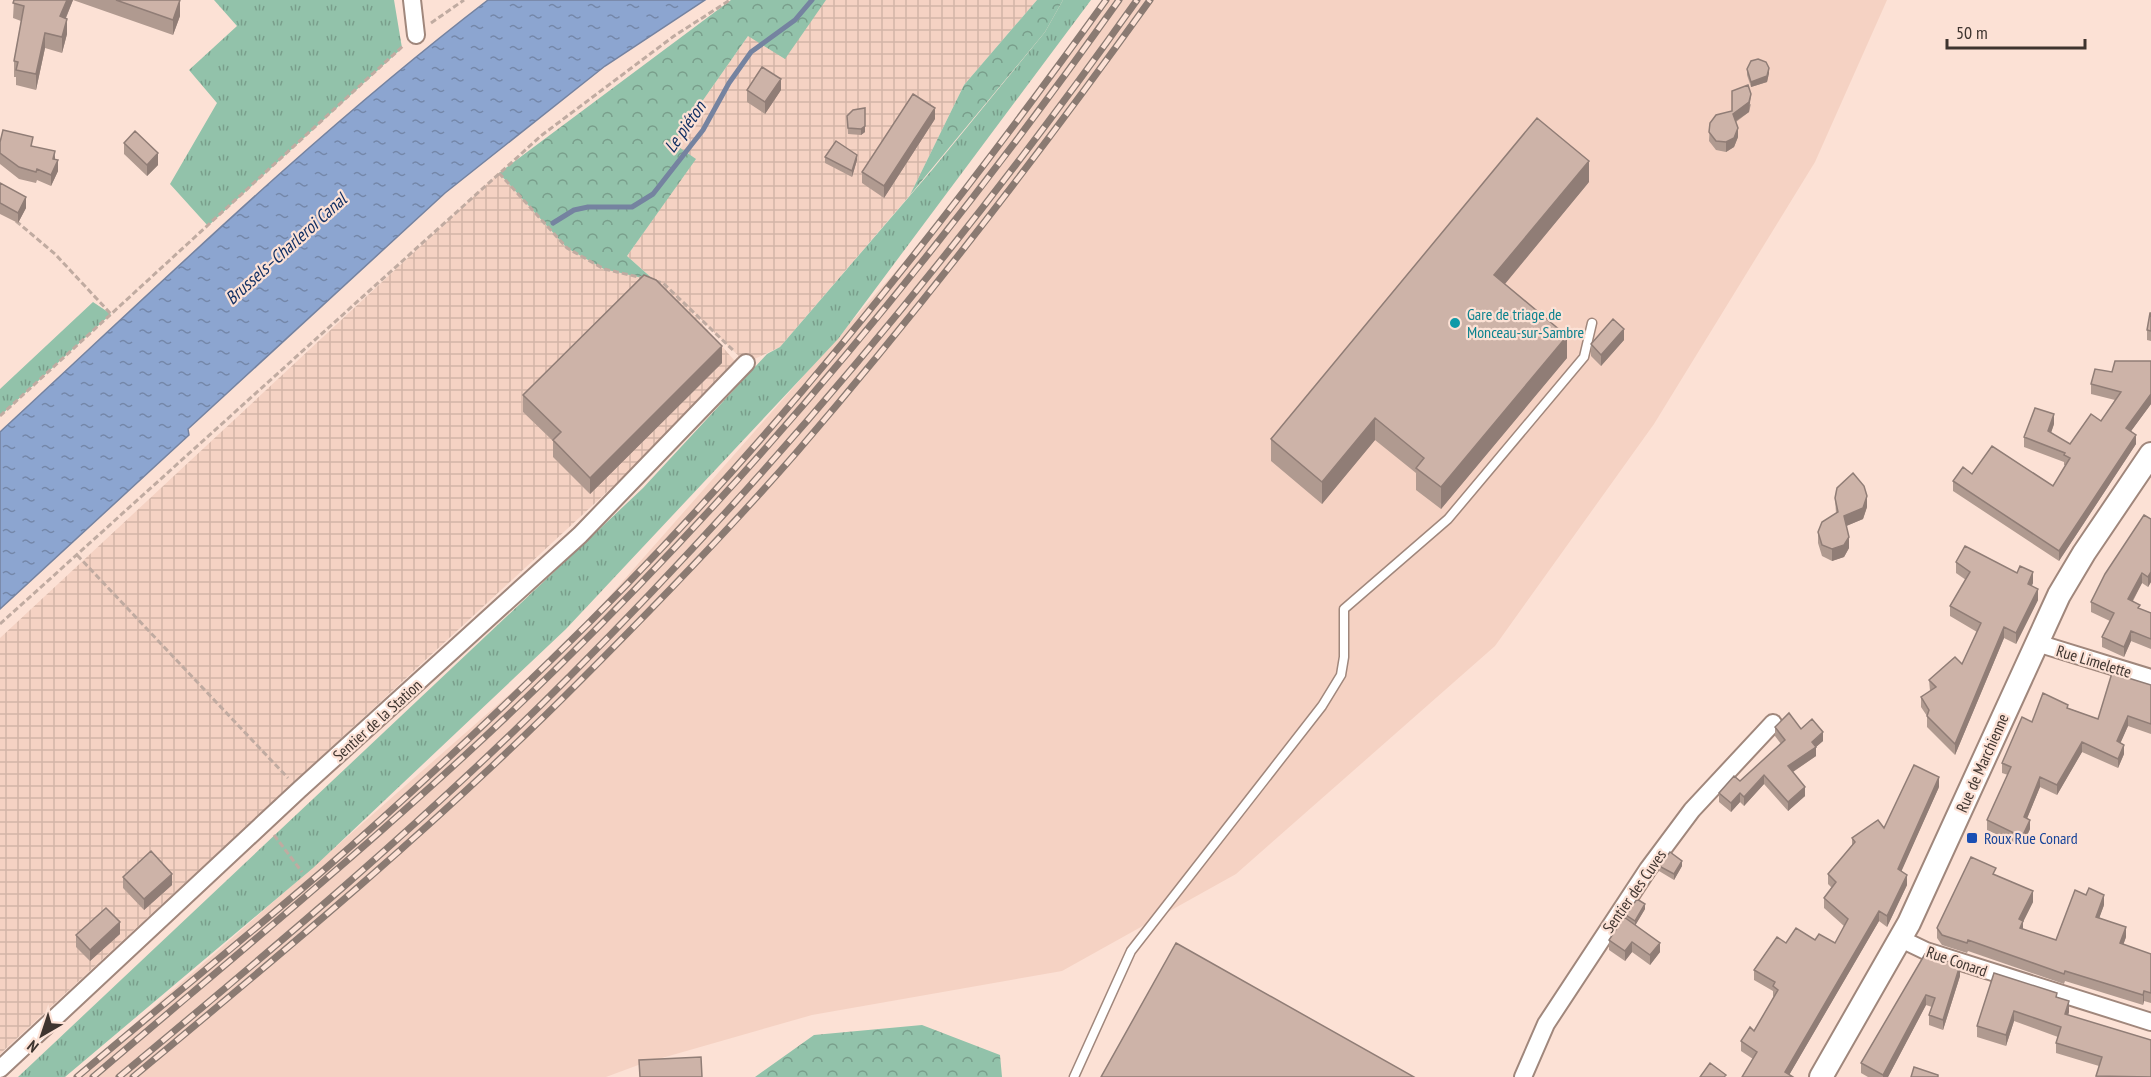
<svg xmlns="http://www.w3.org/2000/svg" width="2151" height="1077" font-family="'PT Sans Narrow',sans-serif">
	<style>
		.built { fill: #f5d2c3 }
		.industrial { fill: url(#industrial-grid) }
		.grass { fill: url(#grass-tufts) }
		.forest { fill: url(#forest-crowns) }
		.water { fill: url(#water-ripples); stroke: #7583a0; stroke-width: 1.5 }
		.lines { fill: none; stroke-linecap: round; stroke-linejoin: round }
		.stream { stroke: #7583a0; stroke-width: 5 }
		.service-casing { stroke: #a0877c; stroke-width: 11 }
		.minor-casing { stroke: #a0877c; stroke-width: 20 }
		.secondary-casing { stroke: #a0877c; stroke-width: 26 }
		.path { stroke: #c0aba1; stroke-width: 3; stroke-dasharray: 6 3; stroke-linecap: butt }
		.service { stroke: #fff; stroke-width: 8 }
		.minor { stroke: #fff; stroke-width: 16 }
		.secondary { stroke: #fff; stroke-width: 22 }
		.rail-casing { stroke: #8a7a72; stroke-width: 7 }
		.rail { stroke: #fce1d5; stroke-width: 4.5; stroke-dasharray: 14; stroke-linecap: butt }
		.wall { fill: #b09a90 }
		.shaded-wall { fill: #907d76 }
		.building { fill: #cdb3a8; stroke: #907d76; stroke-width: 1.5 }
		.culture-dot { fill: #0f9aa8; stroke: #fce1d5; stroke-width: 2 }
		.transit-dot { fill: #1a4fb4; stroke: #fce1d5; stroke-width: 2 }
		.labels { text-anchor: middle; stroke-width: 4.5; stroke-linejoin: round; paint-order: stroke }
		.culture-label { font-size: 16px; fill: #0d838f; stroke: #fce1d5; text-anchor: start }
		.street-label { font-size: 16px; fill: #3e342f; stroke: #fce1d5 }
		.transit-label { font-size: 16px; fill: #164399; stroke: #fce1d5; text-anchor: start }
		.water-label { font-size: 18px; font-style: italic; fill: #123064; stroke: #fce1d5 }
	</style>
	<defs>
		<pattern id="industrial-grid" width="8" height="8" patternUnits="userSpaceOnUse" patternTransform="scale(1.5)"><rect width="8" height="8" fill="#f5d2c3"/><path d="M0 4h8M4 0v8" fill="none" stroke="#d3b5a8"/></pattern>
		<pattern id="grass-tufts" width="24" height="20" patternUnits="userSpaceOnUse" patternTransform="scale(1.5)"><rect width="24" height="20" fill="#92c2aa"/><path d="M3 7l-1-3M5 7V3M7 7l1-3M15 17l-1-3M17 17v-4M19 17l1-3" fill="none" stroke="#799e8b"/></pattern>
		<pattern id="forest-crowns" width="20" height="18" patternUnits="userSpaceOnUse" patternTransform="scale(1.5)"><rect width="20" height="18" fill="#92c2aa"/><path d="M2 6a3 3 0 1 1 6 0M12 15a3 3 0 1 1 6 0" fill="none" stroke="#799e8b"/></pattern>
		<pattern id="water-ripples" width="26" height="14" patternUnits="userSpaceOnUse" patternTransform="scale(1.5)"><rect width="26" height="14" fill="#8ca5d0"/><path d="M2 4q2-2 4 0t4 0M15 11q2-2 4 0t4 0" fill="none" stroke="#7487a9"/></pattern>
	</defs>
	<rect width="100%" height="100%" fill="#fce1d5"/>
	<path class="built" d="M1103,0H1887L1815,162L1654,424L1495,646L1236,874L1062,971L812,1015L641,1064L606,1077H74L571,640L962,196Z"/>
	<path class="industrial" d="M826,0H1037L964,85L910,195L780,347L746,363L685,304L741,368L0,1054V638L499,173L567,248L654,280L627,256L695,159L673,143L748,36Z"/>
	<path class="grass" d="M214,0H394L402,48L208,226L170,184L217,103L189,70L237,26Z
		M1063,0H1091L838,339L566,629L313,868L65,1077H18L643,488L767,354L780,347L932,170L1045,32Z
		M93,302L111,314L0,416V389Z"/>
	<path class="forest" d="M731,0H826L785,59L748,36L673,143L696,159L627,256L655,281L604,269L567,248L499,173Z
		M1037,0H1063L1045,32L910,195L964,85Z
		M922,1025L1000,1055L1002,1077H755L814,1035Z"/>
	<path class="water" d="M488,0H705L605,66L445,193L188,429L189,435L0,609V432C160,284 316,132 488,0Z"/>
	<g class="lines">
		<path class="stream" d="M553,223L574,210L588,207H632L653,194L703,130L729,83L751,52L795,20L812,0"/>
		<defs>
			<path id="service" d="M1074,1077L1131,951L1322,706L1341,675L1344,657V609L1448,519L1584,357L1592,323"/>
			<path id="minor" d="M412,0L416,35
				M2037,643L2151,678
				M1901,939L1926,951L2151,1022
				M0,1069L299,790L580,535L746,363
				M1523,1077L1546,1024L1648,869L1692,810L1773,723"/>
			<path id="secondary" d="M1821,1077L1909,923L2059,595L2084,553L2151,454"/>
		</defs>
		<use href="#service" class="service-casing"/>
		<use href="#minor" class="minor-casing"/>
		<use href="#secondary" class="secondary-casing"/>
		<path class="path" d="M431,23L464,0
			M499,173L567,248L604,269L643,278
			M16,221L55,254L111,314
			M655,281L663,283L735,352
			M0,416L403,46
			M77,555L288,778
			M0,624L542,135L674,36L730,0
			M274,835L302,872"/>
		<use href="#service" class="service"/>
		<use href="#minor" class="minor"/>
		<use href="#secondary" class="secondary"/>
		<defs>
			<path id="rail" d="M77,1077C159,1007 243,940 325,869C402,802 477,732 551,660C758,460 938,233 1106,0
				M93,1077C251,942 412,811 560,665C767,462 951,237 1119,0
				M119,1077C274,948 429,818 571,675C779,466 967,240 1137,0
				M133,1077C286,950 440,822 580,681C654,607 727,532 796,453C921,308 1038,156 1150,0"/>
		</defs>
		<use href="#rail" class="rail-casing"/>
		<use href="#rail" class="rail"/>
	</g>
	<path class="wall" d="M14,0H179L180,16L173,35L73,0L66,18L67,34L62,53L45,48L36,90L16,85V77H14V61L21,21L13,18Z
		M1747,69L1769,73L1767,82L1751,87L1747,75Z
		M747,90H781L765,114L747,102Z
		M1751,104L1749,112L1736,122L1738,137L1734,147L1726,152L1716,150L1709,141L1710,123Z
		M847,116L865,132L861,135L848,134Z
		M935,119L884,198L862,183V172Z
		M0,142L33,146L55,159L58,171L51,186L37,180L36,183L19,179L0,164Z
		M124,143L158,165L147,176L124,154Z
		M825,157L857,160L852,177L825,163Z
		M1589,182L1505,284L1567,358L1441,509L1416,490V473L1375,440L1322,504L1271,461V439Z
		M0,183L26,208L18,223L0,214Z
		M2151,313V341L2147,340V330Z
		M1624,340L1601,366L1591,356V344Z
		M2151,361V404L2131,431L2136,444L2059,561L1953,491V481L1972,474L2053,486L2066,466L2064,465V462L2024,447V437L2054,424L2051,433L2070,444L2101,421L2115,400L2091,394V384L2112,372Z
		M722,363L590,494L553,457V441L523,412V395Z
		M1835,498L1867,507L1863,519L1846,526L1849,548L1844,557L1832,561L1822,556L1818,543V532L1836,513Z
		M2151,519V582L2148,587L2142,583L2133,601L2140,609L2151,613V649L2131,641L2124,657L2102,647V637L2110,621L2091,612V602Z
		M1956,562L2033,583L2031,586L2038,600L2016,644L2004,638L1955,755L1927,727V716L1921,707V697L1930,691L1929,680L1962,664L1977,632L1950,616V606L1966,580L1956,573Z
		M2151,685V734L2128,726L2120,743L2124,754L2118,768L2082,752L2057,795L2040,787L2027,818L2030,829L2022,846L1987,830V820L2008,775L2002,773V763L2032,722L2068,708L2098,719Z
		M1775,727L1801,729L1823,741L1816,747V756L1793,772L1805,796L1788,811L1764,784L1744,806L1740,802L1731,812L1719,802V793L1740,781L1781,744L1775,736Z
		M1939,787L1901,871L1907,885L1887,927L1879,921L1789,1075L1753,1059L1741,1051V1041L1754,1031L1774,997L1773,996V991L1754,980V970L1786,943L1815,940L1835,943L1844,926L1824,908V898L1832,888L1828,884V874L1852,846V838L1884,828Z
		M1659,866H1682L1674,880L1659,871Z
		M1996,875L2033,902L2023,922V929L2056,940L2104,905L2099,918L2126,937L2123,945L2151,954V1003L2144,1001L2143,1005L2065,981L2064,984L1968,951L1967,953L1942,945L1937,938V928Z
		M123,877L172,885L144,910L123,888Z
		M1645,909L1635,925L1660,952L1650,965L1632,952L1625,961L1609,950V940L1626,918V915Z
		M120,934L90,961L76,947V935Z
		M1925,954L1960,976L1943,1030L1929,1025V1015L1932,1007L1926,1005L1888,1077H1868L1861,1073V1063Z
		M1994,973L2057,998L2069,1012L2068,1015L2151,1077H2096L2099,1066L2056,1053V1043L2058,1037L2014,1021L2006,1046L1977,1037V1026Z"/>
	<path class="shaded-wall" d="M67,0H73L60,32V16Z
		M180,0V16L173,35V20Z
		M67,19V34L62,53V37Z
		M45,33V48L36,90V74Z
		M1769,68V73L1767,82L1751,87V82Z
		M781,79V90L765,114V102Z
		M1751,94L1749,112L1733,123V114Z
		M935,108V119L884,198V186Z
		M865,126V132L861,135V129Z
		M1738,128V137L1734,147L1726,152V142Z
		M55,151V162L58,160V171L51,186V175Z
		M158,153V165L147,176V165Z
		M857,155V160L852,177V171Z
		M1589,161V182L1494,297V275Z
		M26,197V208L18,223V213Z
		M1624,329V340L1601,366V355Z
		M1567,336V358L1441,509V487Z
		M722,346V363L590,494V478Z
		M2151,394V404L2126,438V428Z
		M2054,414V424L2048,441V431Z
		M1375,418V440L1322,504V482Z
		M2136,435V444L2059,561V551Z
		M1867,496V507L1863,519L1844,527V516Z
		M1849,537V548L1844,557L1832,561V549Z
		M2033,572V583L2028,595V584Z
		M2151,572V582L2148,587V577Z
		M2142,573V583L2128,609V599Z
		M2038,589V600L2016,644V633Z
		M2004,627V638L1955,755V744Z
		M2131,631V641L2124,657V647Z
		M2128,716V726L2117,751V741Z
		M1823,732V741L1816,747V756L1788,775V766L1812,742Z
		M2082,742V752L2057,795V785Z
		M2124,745V754L2118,768V759Z
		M1764,775V784L1744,806V797Z
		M1939,777V787L1898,879V869Z
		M2040,777V787L2024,826V817Z
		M1805,787V796L1788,811V802Z
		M1740,793V802L1731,812V803Z
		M2030,820V829L2022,846V837Z
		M1682,861V866L1674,880V874Z
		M172,874V885L144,910V899Z
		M1907,875V885L1887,927V916Z
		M2033,891V902L2023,922V931L2020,938L2019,919Z
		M2104,895V905L2096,927V917Z
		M1645,904V909L1635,926V921Z
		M1879,911V921L1788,1077L1785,1072Z
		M120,922V934L90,961V950Z
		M2126,927V937L2120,954V943Z
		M1632,942V952L1625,961V951Z
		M1660,943V952L1650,965V955Z
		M1960,965V976L1943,1030V1020Z
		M2144,991V1001L2143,1005V995Z
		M1926,995V1005L1888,1077H1883V1075Z
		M2069,1001V1012L2065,1024V1014Z
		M2014,1011V1021L2006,1046V1035Z"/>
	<path class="building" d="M14,0H67L60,16L67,19L62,37L45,33L36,74L16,70L18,62L14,61L24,6L13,3Z
		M116,0H180L173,20Z
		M1758,59L1766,62L1769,68L1767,76L1751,82L1747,69L1751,61Z
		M762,67L781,79L765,102L747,90Z
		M1748,85L1751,94L1749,102L1733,114L1738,128L1734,138L1726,142L1716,141L1709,132L1710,123L1716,115L1732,111V91Z
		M913,94L935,108L884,186L862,172Z
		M865,108V126L861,129L848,128L847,116L853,110Z
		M1537,118L1589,161L1494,275L1567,336L1441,487L1416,468L1424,458L1375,418L1322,482L1271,439Z
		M3,130L33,137L31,146L55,151L53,159L58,160L51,175L37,169L36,172L19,167L0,153V142Z
		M135,131L158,153L147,165L124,143Z
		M836,141L857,155L852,171L825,157Z
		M0,183L26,197L18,213L0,203Z
		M644,275L656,280L722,346L590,478L553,440L561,432L523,395Z
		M2150,313H2151V331L2147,330Z
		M1613,319L1624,329L1601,355L1591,344Z
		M2115,361H2151V394L2126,428L2136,435L2059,551L1953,481L1963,467L1972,474L1992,446L2053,486L2070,458L2064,455L2065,453L2024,437L2035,408L2054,414L2048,431L2070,444L2091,414L2101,421L2121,392L2091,384L2095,369L2112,372Z
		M1853,473L1864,486L1867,496L1863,508L1844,516L1849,537L1844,545L1832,549L1822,545L1818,532L1822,522L1838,512L1835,498L1837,488Z
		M2144,515L2151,519V572L2148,577L2142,573L2128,599L2140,605L2138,608L2151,613V639L2131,631L2124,647L2102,637L2114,613L2091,602L2105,574Z
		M1965,546L2017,573L2020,566L2033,572L2028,584L2038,589L2016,633L2004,627L1955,744L1927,716L1929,710L1921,697L1936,687L1929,680L1955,657L1962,664L1981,623L1950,606L1970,572L1956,562Z
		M2112,673L2151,685V724L2128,716L2117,741L2124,745L2118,759L2082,742L2057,785L2040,777L2024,817L2030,820L2022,837L1987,820L2011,767L2002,763L2022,717L2032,722L2043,693L2068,705L2067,708L2098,719Z
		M1789,713L1801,729L1812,719L1823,732L1812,742L1816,747L1788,766L1805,787L1788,802L1764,775L1744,797L1740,793L1731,803L1719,793L1734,776L1740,781L1785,740L1775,727Z
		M1914,765L1939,777L1898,869L1907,875L1887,916L1879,911L1785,1072L1793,1077H1742L1757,1052L1741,1041L1750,1027L1754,1031L1778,990L1773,986L1775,982L1754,970L1777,937L1786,943L1796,928L1815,940L1819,934L1835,943L1848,919L1824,898L1836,882L1828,874L1855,842L1852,838L1878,820L1884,828Z
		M151,851L172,874L144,899L123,877Z
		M1670,852L1682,861L1674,874L1659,866Z
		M1971,857L1996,868L1993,874L2033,891L2019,919L2023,921L2020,928L2056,940L2075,890L2086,895L2089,888L2104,895L2096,917L2126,927L2120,943L2151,954V993L2144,991L2143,995L2065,971L2064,974L1968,940L1967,943L1942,935L1937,928Z
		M1637,899L1645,904L1635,921L1626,915Z
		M106,908L120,922L90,950L76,935Z
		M1624,917L1660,943L1650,955L1632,942L1625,951L1609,940Z
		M1176,943L1414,1077H1101Z
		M1925,954L1960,965L1943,1020L1929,1015L1935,998L1926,995L1883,1075L1861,1063Z
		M1994,973L2057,993L2056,997L2069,1001L2065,1014L2151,1040V1077L2096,1076L2102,1057L2056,1043L2061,1027L2014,1011L2006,1035L1977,1026Z
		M701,1057L702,1077H640L639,1060Z
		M1710,1063L1726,1075L1724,1077H1700Z
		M1914,1067L1938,1075V1077H1911Z"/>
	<circle class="culture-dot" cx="1455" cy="323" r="6"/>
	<rect class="transit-dot" x="1966" y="832" width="12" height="12" rx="3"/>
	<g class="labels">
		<g class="culture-label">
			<text x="1467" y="320">Gare de triage de<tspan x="1467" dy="18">Monceau-sur-Sambre</tspan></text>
		</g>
		<g class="street-label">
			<text transform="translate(2094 661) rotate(17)" y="6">Rue Limelette</text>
			<text transform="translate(377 720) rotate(-42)" y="6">Sentier de la Station</text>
			<text transform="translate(1982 763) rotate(-66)" y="6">Rue de Marchienne</text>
			<text transform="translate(1634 891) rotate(-55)" y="6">Sentier des Cuves</text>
			<text transform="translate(1957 961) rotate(19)" y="6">Rue Conard</text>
		</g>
		<g class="transit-label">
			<text x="1984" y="844">Roux Rue Conard</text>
		</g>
		<g class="water-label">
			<text transform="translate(685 127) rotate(-55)" y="6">Le piéton</text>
			<text transform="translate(286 249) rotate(-42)" y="6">Brussels–Charleroi Canal</text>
		</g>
	</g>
	<g transform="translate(42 1035) rotate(219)" stroke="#fce1d5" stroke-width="4.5" paint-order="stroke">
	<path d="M0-4.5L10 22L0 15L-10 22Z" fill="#3e342f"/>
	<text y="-9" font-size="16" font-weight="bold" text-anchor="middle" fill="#3e342f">N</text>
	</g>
	<path d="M1947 39v9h138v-9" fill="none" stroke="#3e342f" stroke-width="3"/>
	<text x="1956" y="39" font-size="18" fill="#3e342f" stroke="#fce1d5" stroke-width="4.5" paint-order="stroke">50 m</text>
</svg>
